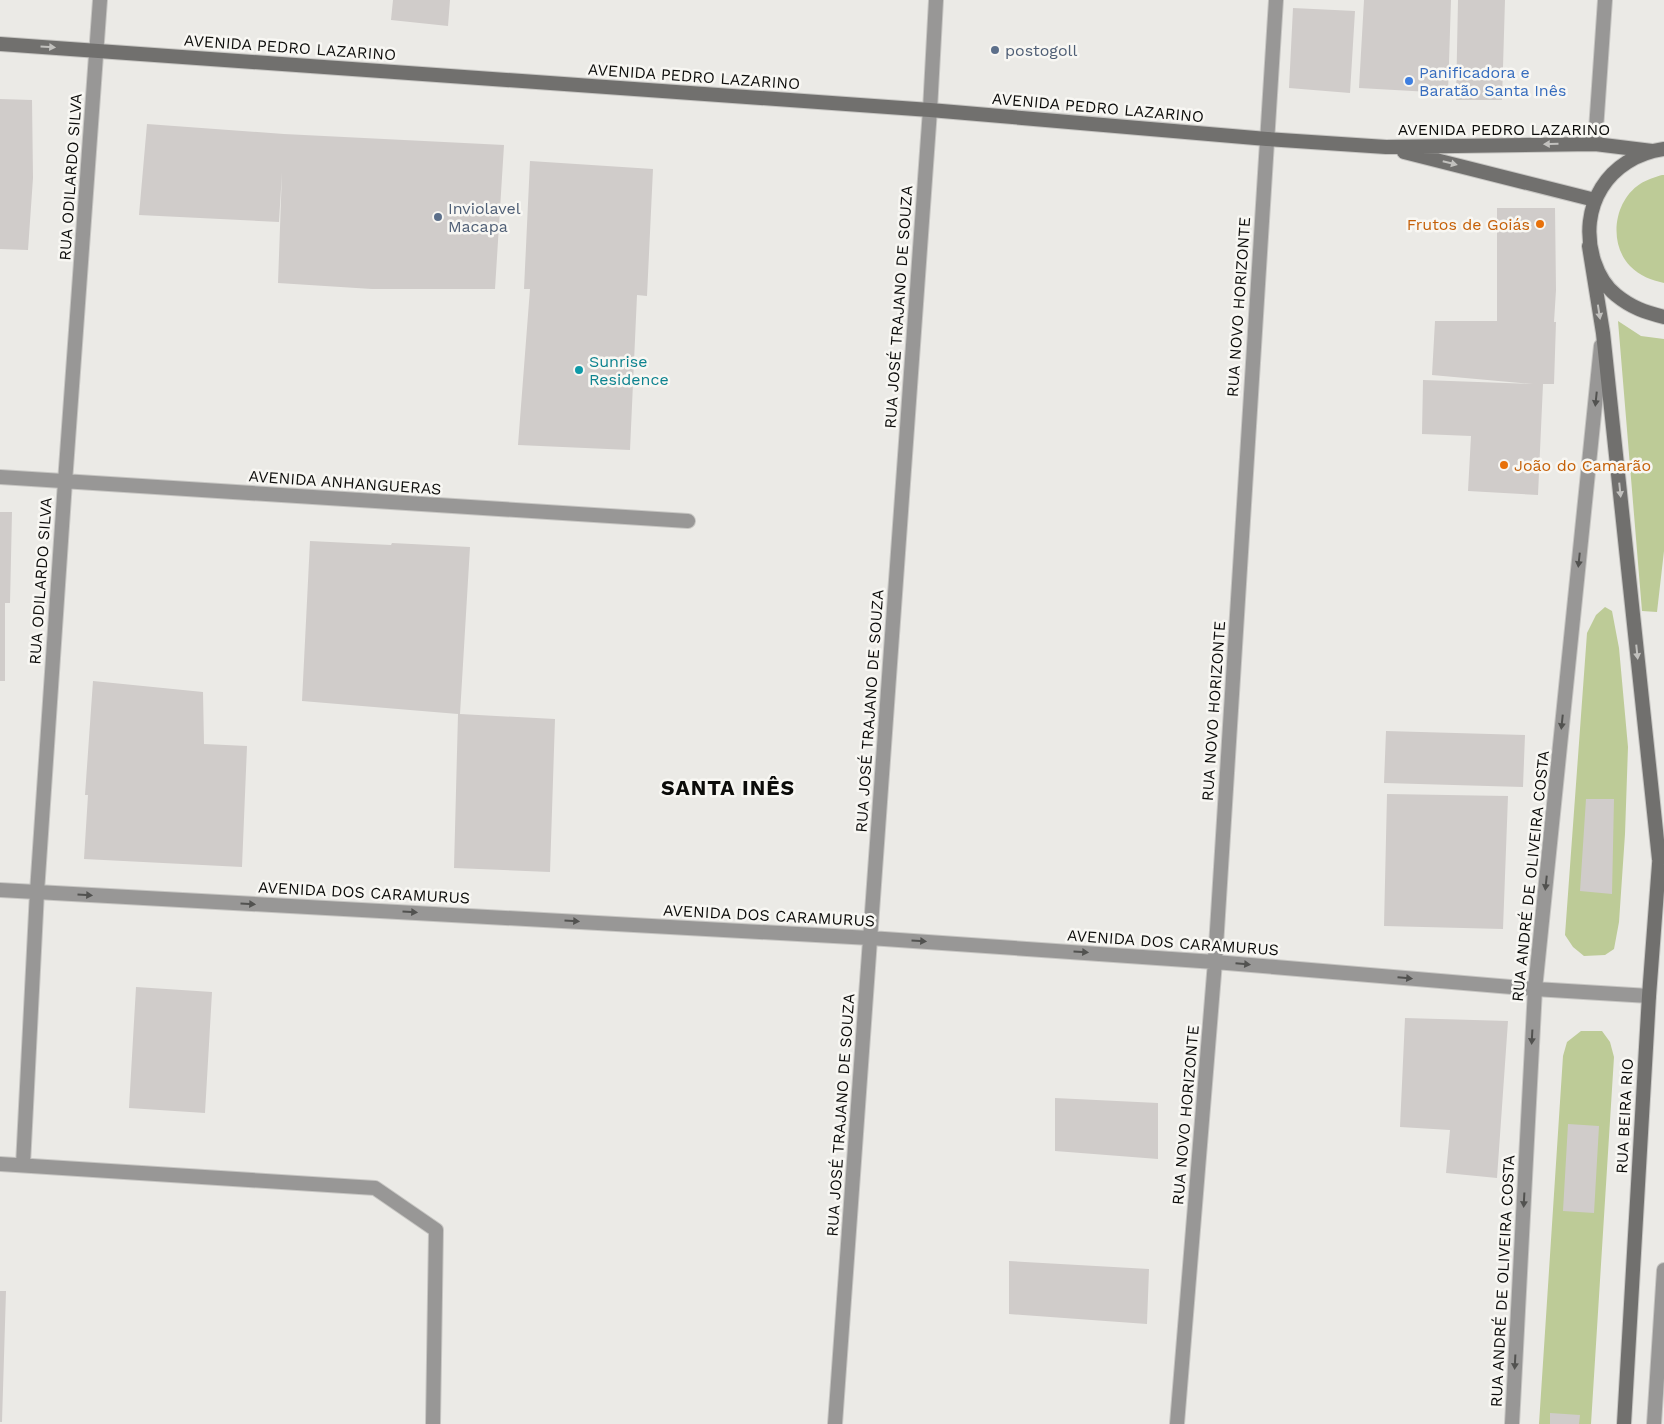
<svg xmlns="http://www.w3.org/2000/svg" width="1664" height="1424" font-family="'Work Sans',sans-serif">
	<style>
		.green { fill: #bdcb97 }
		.building { fill: #d0ccca }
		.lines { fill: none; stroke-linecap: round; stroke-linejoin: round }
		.pedestrian-casing { stroke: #c7c6c3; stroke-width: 16 }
		.minor-casing { stroke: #c7c6c3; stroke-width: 16 }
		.secondary-casing { stroke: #c7c6c3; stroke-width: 16 }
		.pedestrian { stroke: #989796; stroke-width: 14 }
		.minor { stroke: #989796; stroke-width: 14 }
		.secondary { stroke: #71706e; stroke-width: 14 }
		.oneway { fill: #c2c1be }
		.oneway2 { fill: #525250 }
		.service-dot { fill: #5c6f8a; stroke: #f8f7f3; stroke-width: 2 }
		.shop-dot { fill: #3f7fe0; stroke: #f8f7f3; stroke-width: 2 }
		.food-dot { fill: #e8710a; stroke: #f8f7f3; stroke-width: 2 }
		.culture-dot { fill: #0f9aa8; stroke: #f8f7f3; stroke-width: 2 }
		.labels { text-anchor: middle; stroke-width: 5; stroke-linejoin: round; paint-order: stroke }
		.street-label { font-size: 16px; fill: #0c0c0a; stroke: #f8f7f3 }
		.service-label { font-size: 16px; fill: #4e5e75; stroke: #f8f7f3; text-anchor: start }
		.shop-label { font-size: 16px; fill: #366cbe; stroke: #f8f7f3; text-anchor: start }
		.food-label { font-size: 16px; fill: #c56008; stroke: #f8f7f3; text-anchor: end }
		.culture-label { font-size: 16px; fill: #0d838f; stroke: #f8f7f3; text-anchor: start }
		.district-label { font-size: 21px; font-weight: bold; letter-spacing: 1px; fill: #0c0c0a; stroke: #f8f7f3 }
	</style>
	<rect width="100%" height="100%" fill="#ebeae6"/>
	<path class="green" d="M1662,175H1664V283C1651,280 1640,276 1630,266C1608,243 1614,201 1640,184C1646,180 1655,177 1662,175Z
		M1618,321L1641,336L1664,339V551L1657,612L1642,611Z
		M1605,607L1612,611L1619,648L1628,747L1625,834L1619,922L1614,949L1605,955L1584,956L1573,947L1565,935L1587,633L1596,615Z
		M1581,1031H1602L1610,1042L1614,1057L1591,1424H1539L1563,1056L1567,1042Z"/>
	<path class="building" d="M393,0H450L448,26L391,20Z
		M1364,0H1451L1448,93L1359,88Z
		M1458,0H1505L1502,100H1456Z
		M1293,8L1355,11L1350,93L1289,88Z
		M0,99L32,100L33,178L28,250L0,249Z
		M147,124L284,134L504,145L495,289H372L278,283L282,172L279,222L139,215Z
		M530,161L653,169L647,296L637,295L630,450L518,445L530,289H524Z
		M1497,208H1555L1556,290L1554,322H1556L1554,384H1543L1538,495L1468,491L1471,436L1422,434L1423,380L1533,384L1432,375L1435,321H1497Z
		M0,512H12L10,603H5V681H0Z
		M310,541L391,545L392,543L470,547L460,714L555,719L550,872L454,868L458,714L302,701Z
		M93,681L203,692L204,744L247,746L242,867L84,859L88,795H85Z
		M1386,731L1525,735L1523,787L1384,783Z
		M1387,794L1508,796L1503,929L1384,926Z
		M1586,799H1614L1612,894L1580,891Z
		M136,987L212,992L205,1113L129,1108Z
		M1405,1018L1508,1021L1497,1178L1446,1173L1450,1130L1400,1127Z
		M1055,1098L1158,1103V1159L1055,1151Z
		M1568,1124L1599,1126L1594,1213L1563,1211Z
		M1009,1261L1149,1269L1147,1324L1009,1314Z
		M0,1291H6L2,1422H0Z
		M1550,1413L1580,1415L1579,1424H1550Z"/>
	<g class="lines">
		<defs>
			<path id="pedestrian" d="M1654,1424L1664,1270"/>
			<path id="minor" d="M1595,144L1605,0
				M0,477L688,521
				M0,890L870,938L1215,962L1535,989L1649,996
				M0,1164L375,1188L436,1230L433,1424
				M23,1165L37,892L65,482L100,0
				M835,1424L930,110L936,0
				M1177,1424L1215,962L1276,0
				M1512,1424L1535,989L1601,346"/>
			<path id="secondary" d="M0,44L930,110L1267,139L1386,147L1595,144L1652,151
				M1664,149C1608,157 1577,207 1594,261C1598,273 1606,287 1616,295C1632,308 1645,312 1664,317
				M1404,152L1595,200
				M1589,246L1603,333L1659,859
				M1624,1424L1649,996L1660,851"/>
		</defs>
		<use href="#pedestrian" class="pedestrian-casing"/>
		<use href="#minor" class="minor-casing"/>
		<use href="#secondary" class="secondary-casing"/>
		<use href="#pedestrian" class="pedestrian"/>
		<use href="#minor" class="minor"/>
		<use href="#secondary" class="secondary"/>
	</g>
	<defs><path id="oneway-solid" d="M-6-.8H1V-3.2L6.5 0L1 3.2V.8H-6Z" transform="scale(1.25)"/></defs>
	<g class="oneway">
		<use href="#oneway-solid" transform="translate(48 47) rotate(4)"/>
		<use href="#oneway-solid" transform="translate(1551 144) rotate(179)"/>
		<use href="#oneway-solid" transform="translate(1450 163) rotate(14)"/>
		<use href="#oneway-solid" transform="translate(1599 312) rotate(81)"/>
		<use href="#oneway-solid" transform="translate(1620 490) rotate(84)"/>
		<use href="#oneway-solid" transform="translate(1637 652) rotate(84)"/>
	</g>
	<g class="oneway2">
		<use href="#oneway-solid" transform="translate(1596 399) rotate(96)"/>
		<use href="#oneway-solid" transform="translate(1579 560) rotate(96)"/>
		<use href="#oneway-solid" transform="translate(1562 722) rotate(96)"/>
		<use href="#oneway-solid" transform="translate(1546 883) rotate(96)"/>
		<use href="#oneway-solid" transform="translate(85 895) rotate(3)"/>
		<use href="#oneway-solid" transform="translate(248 904) rotate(3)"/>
		<use href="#oneway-solid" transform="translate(410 912) rotate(3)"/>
		<use href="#oneway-solid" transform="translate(572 921) rotate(3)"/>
		<use href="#oneway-solid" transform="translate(919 941) rotate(4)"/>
		<use href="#oneway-solid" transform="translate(1081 952) rotate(4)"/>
		<use href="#oneway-solid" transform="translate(1243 964) rotate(5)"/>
		<use href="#oneway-solid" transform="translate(1405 978) rotate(5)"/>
		<use href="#oneway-solid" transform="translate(1532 1037) rotate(93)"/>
		<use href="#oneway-solid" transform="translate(1524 1200) rotate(93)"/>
		<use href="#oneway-solid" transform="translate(1515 1362) rotate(93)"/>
	</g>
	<g class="service-dot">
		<circle cx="995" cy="50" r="5"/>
		<circle cx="438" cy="217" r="5"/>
	</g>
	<circle class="shop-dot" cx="1409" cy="81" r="5"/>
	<g class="food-dot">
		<circle cx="1540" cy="224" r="5"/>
		<circle cx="1504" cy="465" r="5"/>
	</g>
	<circle class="culture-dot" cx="579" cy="370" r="5"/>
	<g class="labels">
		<g class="street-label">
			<text transform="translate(290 47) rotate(4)" y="6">AVENIDA PEDRO LAZARINO</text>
			<text transform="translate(694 76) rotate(4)" y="6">AVENIDA PEDRO LAZARINO</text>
			<text transform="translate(1098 107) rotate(5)" y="6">AVENIDA PEDRO LAZARINO</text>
			<text x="1504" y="135">AVENIDA PEDRO LAZARINO</text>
			<text transform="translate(70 177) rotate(-86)" y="6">RUA ODILARDO SILVA</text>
			<text transform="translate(898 307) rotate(-86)" y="6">RUA JOSÉ TRAJANO DE SOUZA</text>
			<text transform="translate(1238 307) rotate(-86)" y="6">RUA NOVO HORIZONTE</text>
			<text transform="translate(345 482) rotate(4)" y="6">AVENIDA ANHANGUERAS</text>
			<text transform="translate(40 581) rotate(-86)" y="6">RUA ODILARDO SILVA</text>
			<text transform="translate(869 711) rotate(-86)" y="6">RUA JOSÉ TRAJANO DE SOUZA</text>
			<text transform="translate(1213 711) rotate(-86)" y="6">RUA NOVO HORIZONTE</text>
			<text transform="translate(1530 876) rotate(-84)" y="6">RUA ANDRÉ DE OLIVEIRA COSTA</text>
			<text transform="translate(364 892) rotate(3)" y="6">AVENIDA DOS CARAMURUS</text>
			<text transform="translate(769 915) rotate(3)" y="6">AVENIDA DOS CARAMURUS</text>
			<text transform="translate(1173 942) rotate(4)" y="6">AVENIDA DOS CARAMURUS</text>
			<text transform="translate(840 1115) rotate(-86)" y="6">RUA JOSÉ TRAJANO DE SOUZA</text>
			<text transform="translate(1185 1115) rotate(-85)" y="6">RUA NOVO HORIZONTE</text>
			<text transform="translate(1624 1116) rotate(-87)" y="6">RUA BEIRA RIO</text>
			<text transform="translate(1502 1281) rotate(-87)" y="6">RUA ANDRÉ DE OLIVEIRA COSTA</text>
		</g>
		<g class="service-label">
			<text x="1005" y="56">postogoll</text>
			<text x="448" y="214">Inviolavel<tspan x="448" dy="18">Macapa</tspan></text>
		</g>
		<g class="shop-label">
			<text x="1419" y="78">Panificadora e<tspan x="1419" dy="18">Baratão Santa Inês</tspan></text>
		</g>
		<g class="food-label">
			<text x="1530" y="230">Frutos de Goiás</text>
			<text x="1514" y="471" text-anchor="start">João do Camarão</text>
		</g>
		<g class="culture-label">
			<text x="589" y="367">Sunrise<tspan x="589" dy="18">Residence</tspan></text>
		</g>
		<g class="district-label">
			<text x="728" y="795">SANTA INÊS</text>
		</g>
	</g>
</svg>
